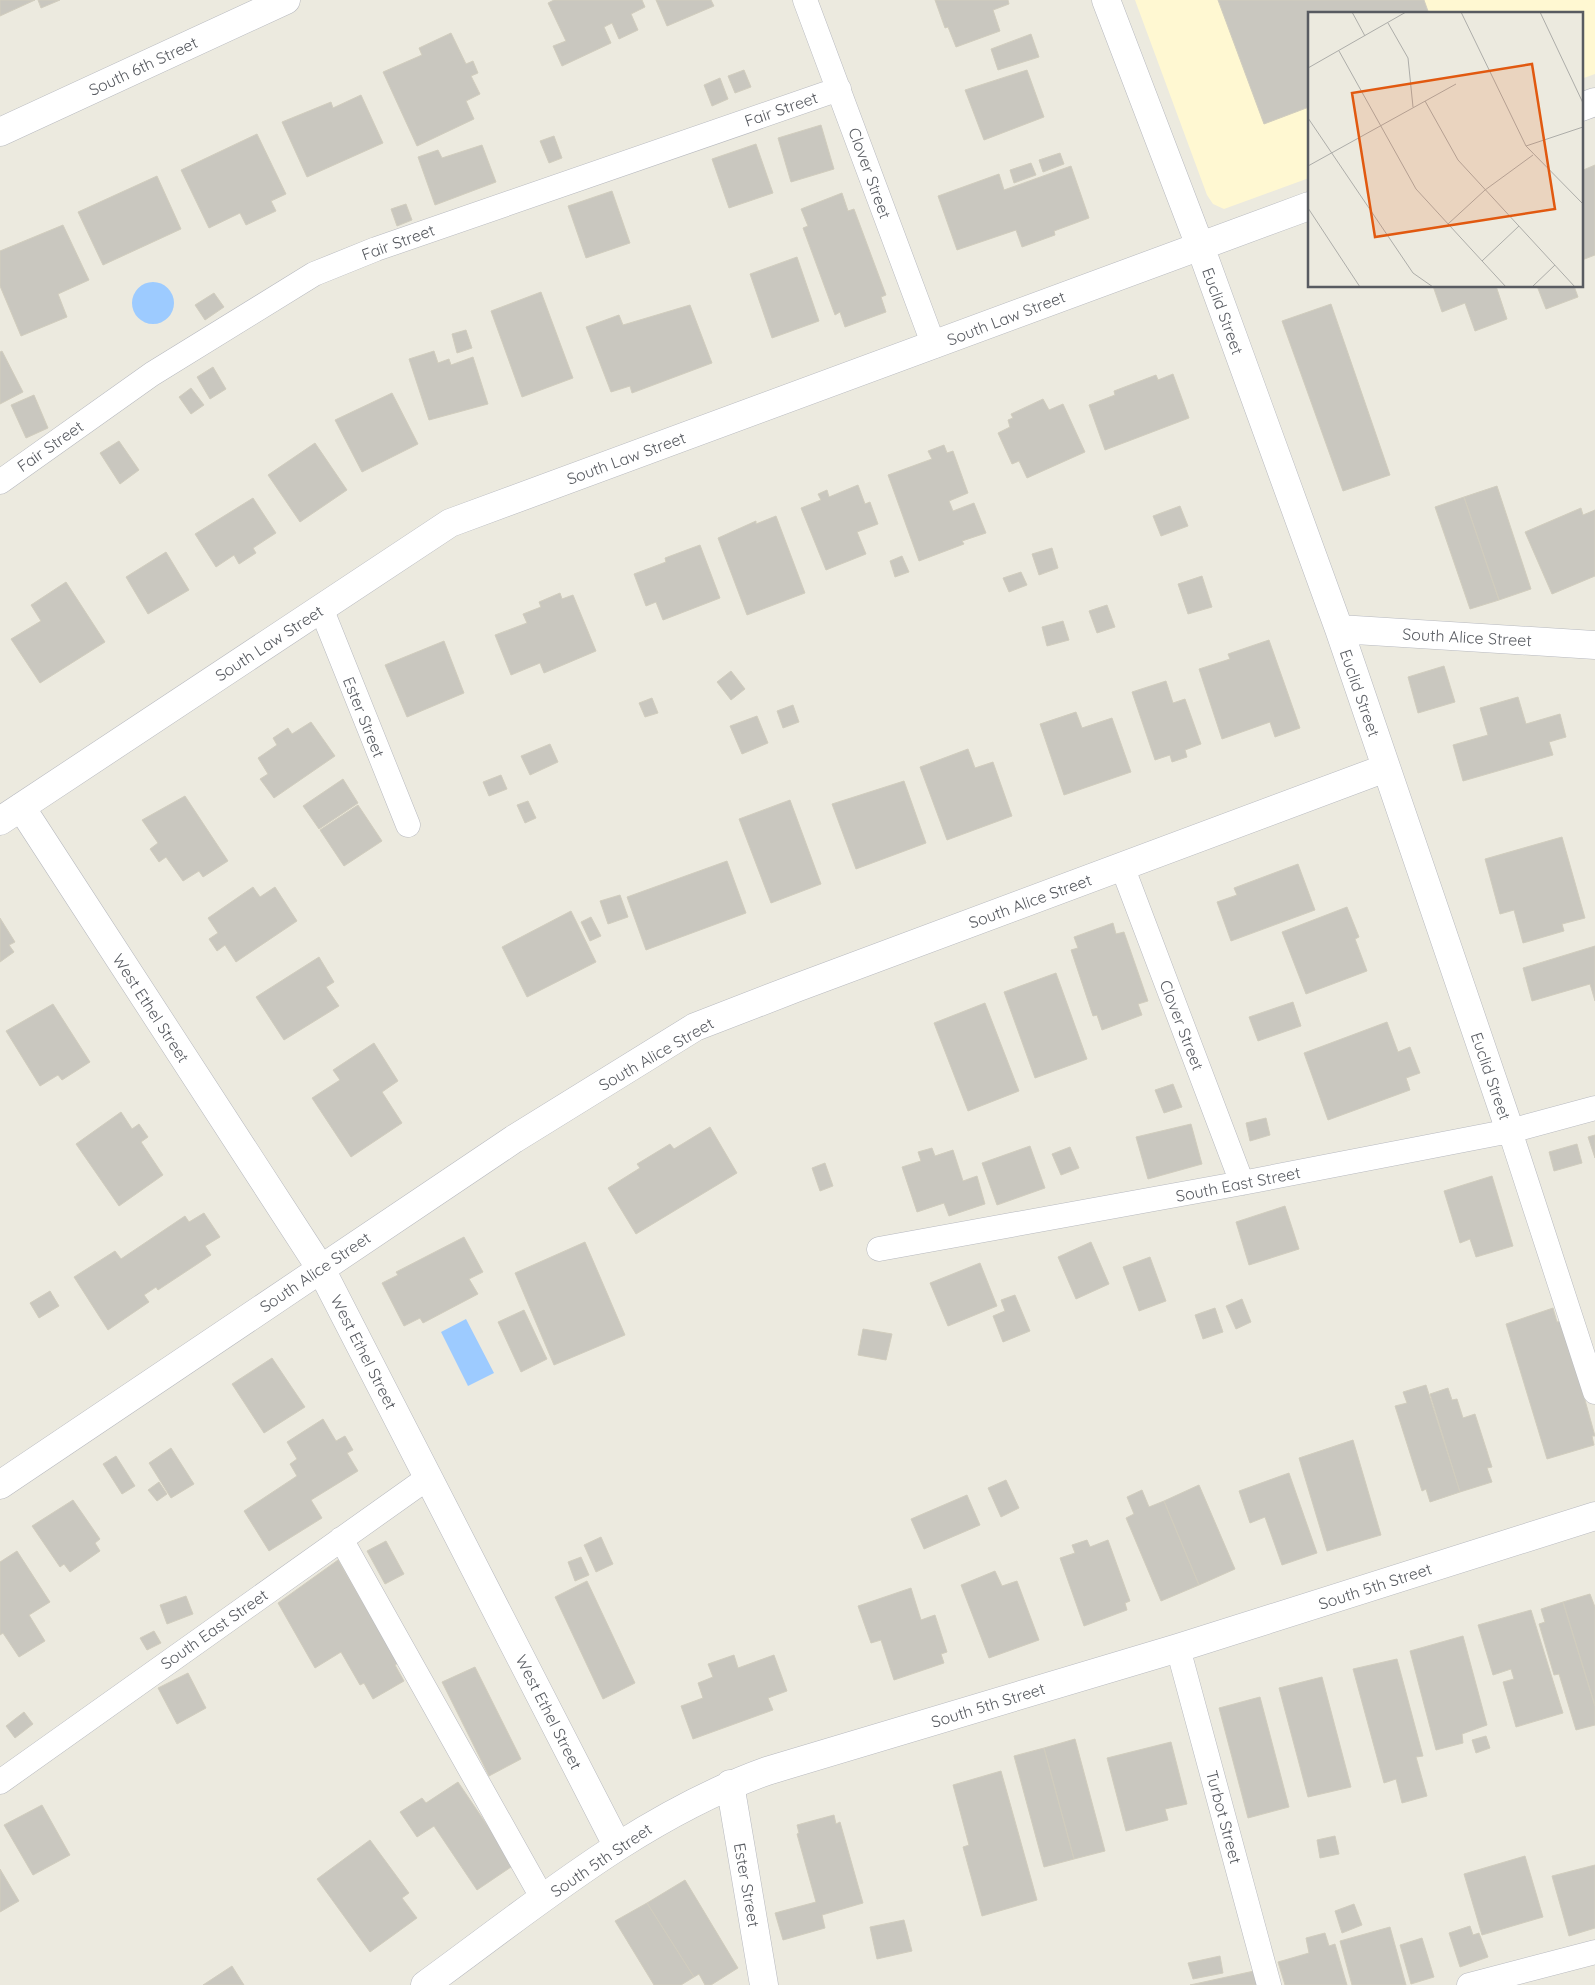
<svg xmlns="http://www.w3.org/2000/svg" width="1595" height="1985" font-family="Quicksand,sans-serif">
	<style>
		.commercial { fill: #fff8d2 }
		.water { fill: #9dcbff }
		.building { fill: #c9c7bf; stroke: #d1cdbe }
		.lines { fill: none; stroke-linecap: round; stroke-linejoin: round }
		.service-casing { stroke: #b7b9bf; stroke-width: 25 }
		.minor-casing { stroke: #b7b9bf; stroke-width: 29 }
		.service { stroke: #fff; stroke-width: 24 }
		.minor { stroke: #fff; stroke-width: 28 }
		.labels { text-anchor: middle; stroke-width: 4.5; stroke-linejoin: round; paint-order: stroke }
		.street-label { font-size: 16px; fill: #585b61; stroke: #fff }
		.inset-road { fill: none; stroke: #adada9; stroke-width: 1 }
		.view { fill: #e15910; fill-opacity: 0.15; stroke: #e15910; stroke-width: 2.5 }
		.inset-edge { fill: none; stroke: #585b61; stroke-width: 2.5 }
	</style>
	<rect width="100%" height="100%" fill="#eceadf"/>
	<path class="commercial" d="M1135,0H1595V74L1581,79V14H1309V178L1224,209L1213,204L1207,195Z"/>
	<path class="water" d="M132 303a21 21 0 1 1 42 0a21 21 0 1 1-42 0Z
		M466,1319L494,1373L468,1386L441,1332Z"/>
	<path class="building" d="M0,0H35L0,16Z
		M38,0H60L41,8Z
		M554,0H642L645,7L631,14L638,30L619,39L612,23L604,27L611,43L562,66L553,46L566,41L548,3Z
		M656,0H711L714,6L667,26Z
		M935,0H1008L1009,4L993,10L1000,31L956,47L948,27L945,28Z
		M1218,0H1424L1429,14H1309V107L1264,124Z
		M451,33L466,64L473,61L478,73L471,76L480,94L466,101L474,119L417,146L383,72L422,55L419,48Z
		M1031,34L1039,57L998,70L991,49Z
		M744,70L751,87L735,93L728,76Z
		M1027,70L1044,117L984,140L965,90Z
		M720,78L728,99L712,106L704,85Z
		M361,95L383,143L307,177L282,122L331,102L333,108Z
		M821,125L834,169L791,182L778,138Z
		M257,134L286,194L271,201L276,211L246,225L240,213L209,228L181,170Z
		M554,136L562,158L549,163L540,141Z
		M756,144L773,193L729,208L712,159Z
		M482,145L496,182L435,205L418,157L438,150L442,158Z
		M1060,153L1064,164L1043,172L1039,160Z
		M1031,163L1036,175L1014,183L1010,170Z
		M1595,165V255L1582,260L1581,171Z
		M1071,166L1089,218L1054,231L1055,235L1022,247L1016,230L957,250L938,196L999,174L1004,190Z
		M157,176L181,229L103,265L78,212Z
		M612,191L630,243L586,258L568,206Z
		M842,193L848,211L854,209L886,295L881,297L886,312L845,327L840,312L835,315L803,228L808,226L801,209Z
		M406,204L412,220L397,226L391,209Z
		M63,225L89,280L58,294L67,317L21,336L0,286V251Z
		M797,257L819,321L772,338L750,274Z
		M1433,286H1496L1507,319L1475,331L1465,303L1442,312Z
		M1537,286H1574L1578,297L1546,309Z
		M541,292L573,378L522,397L491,311Z
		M214,293L224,307L205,320L195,305Z
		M1331,304L1390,475L1343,491L1282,321Z
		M690,305L712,363L632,393L630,386L611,392L586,327L619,315L623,325Z
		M466,330L472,348L457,353L452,334Z
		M2,351L23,392L0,404V352Z
		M434,351L438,363L449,359L451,365L473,357L488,404L429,420L409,359Z
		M213,367L226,389L210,399L197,377Z
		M1173,374L1189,418L1105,450L1089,405L1115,395L1114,391L1156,375L1158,380Z
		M191,388L204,405L191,414L179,397Z
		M392,393L418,444L362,472L335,420Z
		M34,395L48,428L26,438L11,405Z
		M1043,399L1049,410L1063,404L1085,452L1027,478L1019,461L1012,464L998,433L1010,427L1008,420L1013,418L1011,414Z
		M119,441L139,470L120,484L100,453Z
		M315,443L347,490L300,522L268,475Z
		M944,445L947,453L953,451L968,493L949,501L953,511L974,503L986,533L962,541L964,544L919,561L888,475L932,459L928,451Z
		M858,485L865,504L870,502L878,524L857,532L866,554L826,570L801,508L821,500L818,494L827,490L829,497Z
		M1497,486L1531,589L1499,600L1464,497Z
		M1464,497L1499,600L1470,609L1435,507Z
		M253,498L276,533L253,548L256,553L239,564L234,555L216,567L195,534Z
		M1180,506L1188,526L1161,536L1153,516Z
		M1581,508L1583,515L1595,510V576L1552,594L1525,532Z
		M776,516L805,593L747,615L718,538L756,521V524Z
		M700,545L720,598L663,620L656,602L646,606L634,574L666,562L665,558Z
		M1052,548L1058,568L1039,575L1032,554Z
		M166,552L189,590L148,614L126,577Z
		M902,556L909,572L895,577L890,561Z
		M1021,572L1027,585L1009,592L1003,578Z
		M1202,576L1212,607L1188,614L1178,584Z
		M66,582L105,642L40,683L11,639L41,621L31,605Z
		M560,593L562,599L573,595L596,651L544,673L540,663L511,675L495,635L527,623L523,614L541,607L539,602Z
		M1107,605L1115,627L1097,633L1089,611Z
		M1063,621L1069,640L1047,646L1042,627Z
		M1269,640L1300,728L1275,737L1270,722L1222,739L1199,669L1230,659L1228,654Z
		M444,641L464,693L407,717L385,665Z
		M1444,666L1455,702L1418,713L1408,677Z
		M731,671L745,689L731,700L717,682Z
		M1166,681L1173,703L1185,699L1201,744L1185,750L1187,757L1172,762L1170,755L1155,760L1132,692Z
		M1518,697L1526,724L1560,714L1566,737L1549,742L1553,755L1463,781L1453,745L1488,735L1480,708Z
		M652,698L658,713L645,717L639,703Z
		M793,705L799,722L783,728L777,711Z
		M1076,712L1082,728L1112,718L1131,772L1064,795L1040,724Z
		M757,716L768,743L742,754L730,726Z
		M311,722L335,756L274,798L260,779L268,774L258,758L277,745L273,738L288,728L292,734Z
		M550,744L558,762L530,775L521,756Z
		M968,749L975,768L993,762L1012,816L947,840L920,767Z
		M501,775L507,789L489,796L483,782Z
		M343,779L358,803L319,829L303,806Z
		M904,781L926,843L856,869L832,804Z
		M185,796L228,861L203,877L199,871L183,881L166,857L159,862L150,849L158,843L142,820Z
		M790,800L821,884L771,903L739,819Z
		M528,801L536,818L525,823L517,805Z
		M358,805L382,841L344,866L320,830Z
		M1562,837L1585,918L1562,924L1564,931L1523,943L1514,910L1500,914L1485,859Z
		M727,861L746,913L646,950L627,897Z
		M1298,864L1315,910L1231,941L1217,902L1237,895L1234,888Z
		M253,887L260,897L275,887L297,921L236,962L225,945L217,951L209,939L218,933L208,918Z
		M620,895L628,917L608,924L600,901Z
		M1347,907L1359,937L1355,939L1367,971L1306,994L1282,932Z
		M571,911L596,962L527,997L502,947Z
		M591,917L601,936L590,941L581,922Z
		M0,918L15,942L9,945L14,952L0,962Z
		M1113,923L1116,934L1124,932L1148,1001L1138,1004L1142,1015L1102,1030L1097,1015L1093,1016L1071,950L1078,948L1074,937Z
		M1595,946V1001L1590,984L1532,1001L1523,968Z
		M319,957L334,982L326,987L339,1006L284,1040L256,997Z
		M1056,973L1087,1059L1035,1078L1004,992Z
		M1293,1002L1301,1026L1258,1041L1249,1017Z
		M985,1003L1019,1091L968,1111L934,1023Z
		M53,1004L90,1062L62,1080L58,1075L40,1086L6,1031Z
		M1387,1022L1398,1052L1410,1047L1420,1073L1406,1078L1410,1090L1328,1120L1304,1053Z
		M374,1043L398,1081L382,1092L402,1123L351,1157L312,1098L340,1080L333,1070Z
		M1173,1084L1182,1107L1164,1113L1155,1090Z
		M121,1112L132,1129L139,1124L148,1137L141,1142L163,1175L119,1206L76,1144Z
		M1266,1118L1270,1135L1250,1141L1246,1123Z
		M1191,1124L1202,1164L1148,1179L1136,1137Z
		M710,1127L737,1173L636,1234L608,1188L640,1168L637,1164L670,1144L674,1149Z
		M1595,1135V1158L1588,1137Z
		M1577,1144L1582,1163L1554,1171L1549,1152Z
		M1030,1146L1045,1188L997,1205L982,1163Z
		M1070,1147L1079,1168L1061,1175L1052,1154Z
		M932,1148L935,1156L953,1150L963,1181L977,1176L985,1204L949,1216L944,1203L917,1212L902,1167L921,1161L918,1152Z
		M825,1163L833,1186L820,1191L812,1168Z
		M1492,1176L1513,1246L1476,1257L1470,1239L1460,1243L1444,1191Z
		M1285,1206L1299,1249L1249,1265L1236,1222Z
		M204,1213L220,1237L205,1246L211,1255L158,1290L156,1287L144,1295L149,1302L108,1330L74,1277L115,1251L121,1259L185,1216L189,1222Z
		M464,1237L483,1272L469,1279L478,1294L423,1323L420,1318L404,1326L382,1283L398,1275L396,1272Z
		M585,1242L625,1335L554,1365L515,1273Z
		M1091,1242L1109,1284L1076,1299L1058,1257Z
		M1150,1257L1166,1301L1139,1311L1123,1267Z
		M980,1263L997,1306L948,1326L930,1283Z
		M50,1291L59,1306L39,1318L30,1303Z
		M1015,1295L1030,1331L1003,1342L993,1316L1005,1311L1001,1300Z
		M1242,1299L1251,1322L1236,1329L1226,1306Z
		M1215,1308L1223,1332L1203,1339L1195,1315Z
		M1553,1308L1557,1322L1563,1321L1595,1436H1592L1594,1445L1547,1459L1506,1324Z
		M524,1310L547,1359L521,1372L498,1322Z
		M863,1329L892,1334L886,1360L858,1355Z
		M272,1358L305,1407L264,1433L232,1384Z
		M1426,1385L1460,1492L1430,1502L1426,1489L1422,1491L1395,1406L1407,1403L1403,1392Z
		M1448,1388L1452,1400L1457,1399L1463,1418L1475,1414L1492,1467L1487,1468L1492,1482L1460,1492L1430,1394Z
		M323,1419L336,1441L345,1436L353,1450L347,1453L358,1471L311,1500L322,1518L269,1551L244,1511L297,1476L290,1464L297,1459L287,1442Z
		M1353,1440L1381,1535L1327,1551L1299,1458Z
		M171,1448L194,1484L171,1498L149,1463Z
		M116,1456L135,1486L122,1494L103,1464Z
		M1289,1473L1317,1553L1282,1565L1265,1517L1250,1523L1239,1491Z
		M1006,1480L1019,1508L1001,1517L988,1488Z
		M159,1482L167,1494L157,1501L148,1490Z
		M1199,1485L1235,1569L1199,1585L1164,1501Z
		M1142,1490L1149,1507L1164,1501L1199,1585L1161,1601L1126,1518L1134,1514L1127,1497Z
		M967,1495L980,1525L924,1549L911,1519Z
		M73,1500L100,1539L95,1543L100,1551L70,1572L64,1564L60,1567L32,1526Z
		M601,1537L613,1564L596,1572L584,1545Z
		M1087,1540L1090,1547L1108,1540L1130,1601L1125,1603L1127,1610L1084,1626L1060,1558L1075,1553L1072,1545Z
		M386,1541L404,1574L385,1584L367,1551Z
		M17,1551L50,1602L29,1615L45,1641L19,1657L3,1633L0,1635V1562Z
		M581,1557L589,1575L575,1581L568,1562Z
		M338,1560L398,1663L395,1665L404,1681L373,1699L364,1683L360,1685L341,1652L315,1668L278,1603Z
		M995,1571L1002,1586L1017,1581L1039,1640L989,1658L961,1585Z
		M587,1581L635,1683L603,1699L555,1597Z
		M911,1588L921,1620L935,1615L947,1652L941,1654L944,1663L894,1680L881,1640L871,1643L858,1606Z
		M1590,1594L1595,1607V1706L1563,1602Z
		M186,1596L193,1614L167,1624L160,1605Z
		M1563,1602L1595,1706V1725L1576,1730L1559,1674L1554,1675L1539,1624L1545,1622L1541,1609Z
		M1531,1610L1563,1713L1516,1727L1503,1682L1514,1679L1511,1669L1493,1675L1478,1625Z
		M154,1631L161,1643L147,1650L140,1638Z
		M1463,1636L1487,1725L1462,1734L1463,1743L1436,1750L1410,1651Z
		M734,1655L738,1668L774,1655L787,1691L768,1698L773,1710L693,1739L681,1706L703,1698L698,1683L713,1677L708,1664Z
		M1397,1659L1423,1756L1416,1757L1427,1796L1402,1803L1396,1779L1384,1783L1353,1669Z
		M475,1667L521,1759L489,1776L442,1682Z
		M188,1673L206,1708L177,1724L158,1688Z
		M1322,1677L1351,1787L1308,1797L1279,1688Z
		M1260,1697L1289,1807L1248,1818L1219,1708Z
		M24,1712L33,1724L15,1738L6,1726Z
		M1486,1736L1490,1748L1476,1753L1472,1740Z
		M1075,1739L1105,1851L1074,1859L1044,1748Z
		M1171,1742L1187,1804L1165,1809L1168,1820L1126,1831L1107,1758Z
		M1044,1748L1074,1859L1044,1867L1014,1756Z
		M1001,1771L1037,1900L982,1916L963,1847L969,1845L953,1785Z
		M458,1782L514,1865L477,1890L434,1826L417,1837L400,1812L422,1798L426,1803Z
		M42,1805L70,1855L33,1875L4,1825Z
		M834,1815L836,1824L840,1822L863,1903L822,1915L825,1928L783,1940L775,1913L816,1902L797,1834L799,1833L797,1825Z
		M1335,1836L1339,1854L1320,1858L1317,1840Z
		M370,1840L409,1893L402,1898L417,1918L370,1952L317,1879Z
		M1525,1856L1543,1917L1482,1935L1464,1874Z
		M1595,1865V1928L1569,1936L1552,1876Z
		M0,1869L19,1901L0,1912Z
		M685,1880L738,1968L711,1985H705L699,1974L694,1977L647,1903Z
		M647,1903L694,1977L681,1985H654L615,1921Z
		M1354,1904L1362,1925L1342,1933L1335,1911Z
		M904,1920L912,1951L877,1959L870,1927Z
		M1470,1926L1473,1935L1479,1933L1488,1957L1460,1967L1449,1933Z
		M1390,1927L1406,1985H1352L1340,1941Z
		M1325,1933L1329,1946L1335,1944L1347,1985H1285L1278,1962L1309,1953L1306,1938Z
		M1422,1938L1434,1977L1411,1984L1400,1945Z
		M1220,1956L1223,1973L1193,1979L1188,1963Z
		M232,1966L244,1985H203Z
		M1254,1971L1257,1985H1190Z"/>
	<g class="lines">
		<defs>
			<path id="service" d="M805,0L934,346
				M0,482L152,374L314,274L376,249L839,89
				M321,608L408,825
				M1122,866L1242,1183
				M1510,1131L1595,1392
				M879,1249L1242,1183L1510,1131L1595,1108
				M341,1539L543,1899
				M1178,1648L1269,1985
				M0,1782L429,1477
				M1469,1985L1595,1952"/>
			<path id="minor" d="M1106,0L1200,246L1339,629L1510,1131
				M1581,107L1595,102
				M0,132L286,0
				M1339,629L1595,645
				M21,807L321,1269L617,1845
				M0,821L450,523L1309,206
				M0,1485L514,1139L695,1027L796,988L1386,768
				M730,1784L764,1985
				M425,1985C534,1906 639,1817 767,1771L1178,1648L1595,1516"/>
		</defs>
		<use href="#service" class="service-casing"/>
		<use href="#minor" class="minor-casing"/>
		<use href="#service" class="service"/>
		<use href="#minor" class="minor"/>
	</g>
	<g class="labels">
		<g class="street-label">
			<text transform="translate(143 66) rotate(-25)" y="6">South 6th Street</text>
			<text transform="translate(781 109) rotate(-19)" y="6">Fair Street</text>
			<text transform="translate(870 173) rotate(70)" y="6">Clover Street</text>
			<text transform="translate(398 242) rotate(-20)" y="6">Fair Street</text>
			<text transform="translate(1223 311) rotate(70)" y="6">Euclid Street</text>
			<text transform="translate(1006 318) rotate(-21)" y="6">South Law Street</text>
			<text transform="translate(50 446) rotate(-35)" y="6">Fair Street</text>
			<text transform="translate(626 458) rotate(-20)" y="6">South Law Street</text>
			<text transform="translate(1467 637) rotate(3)" y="6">South Alice Street</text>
			<text transform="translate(269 643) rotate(-33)" y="6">South Law Street</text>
			<text transform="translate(1360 693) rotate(71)" y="6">Euclid Street</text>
			<text transform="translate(364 717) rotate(68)" y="6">Ester Street</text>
			<text transform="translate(1030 901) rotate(-20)" y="6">South Alice Street</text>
			<text transform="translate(151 1008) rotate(57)" y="6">West Ethel Street</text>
			<text transform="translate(1182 1025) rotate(69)" y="6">Clover Street</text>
			<text transform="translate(656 1054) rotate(-30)" y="6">South Alice Street</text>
			<text transform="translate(1491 1076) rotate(71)" y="6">Euclid Street</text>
			<text transform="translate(1238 1184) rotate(-11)" y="6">South East Street</text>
			<text transform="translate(315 1272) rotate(-34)" y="6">South Alice Street</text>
			<text transform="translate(364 1352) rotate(63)" y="6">West Ethel Street</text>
			<text transform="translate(1375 1586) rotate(-18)" y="6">South 5th Street</text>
			<text transform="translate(214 1629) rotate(-35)" y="6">South East Street</text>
			<text transform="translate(988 1705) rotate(-17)" y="6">South 5th Street</text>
			<text transform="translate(549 1712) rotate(63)" y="6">West Ethel Street</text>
			<text transform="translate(1224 1817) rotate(75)" y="6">Turbot Street</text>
			<text transform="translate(601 1860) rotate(-34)" y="6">South 5th Street</text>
			<text transform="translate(747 1885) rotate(80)" y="6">Ester Street</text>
		</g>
	</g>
	<g transform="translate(1308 12)">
		<rect width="275" height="275" fill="#eceadf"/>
		<path class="inset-road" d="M44,0L57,24M153,0L218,134L275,192M232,0L275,91M80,11L100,46L105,95M31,39L108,177L198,275M0,56L98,0M117,89L150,148L267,275M0,106L105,261L125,275M218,134L275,115M0,154L148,72M0,196L52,275M140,212L177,178L225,143M174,249L211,214M224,275L247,253"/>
		<path class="view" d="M224,52L247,197L67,225L44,81Z"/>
		<rect width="275" height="275" class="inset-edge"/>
	</g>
</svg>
